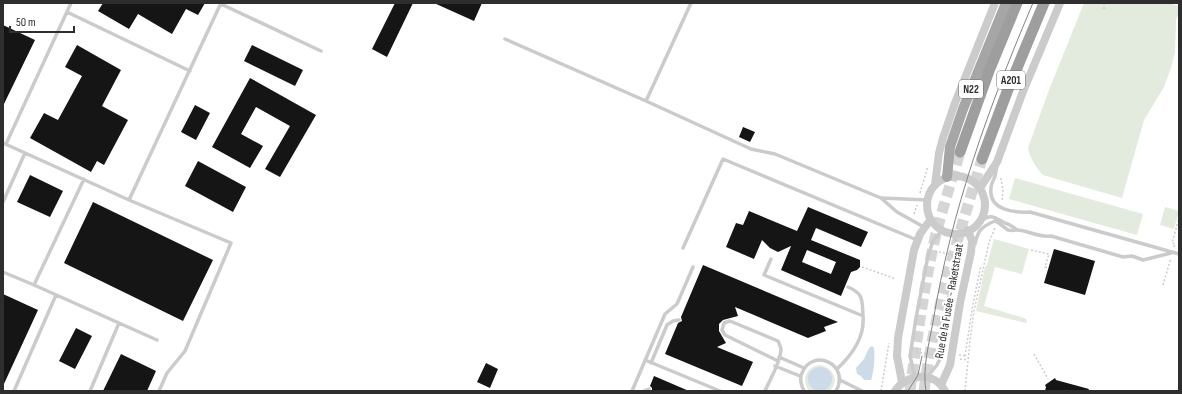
<svg xmlns="http://www.w3.org/2000/svg" width="1182" height="394" font-family="'Sofia Sans Condensed',sans-serif">
	<style>
		.green { fill: #e3eade }
		.water { fill: #ccdbe7 }
		.building { fill: #151515; fill-rule: evenodd }
		.lines { fill: none; stroke-linecap: round; stroke-linejoin: round }
		.trunk-tunnel { stroke: #d5d5d5; stroke-width: 11; stroke-dasharray: 11 5.5; stroke-linecap: butt }
		.path { stroke: #cbcbcb; stroke-width: 1.5; stroke-dasharray: 2 2; stroke-linecap: butt }
		.service { stroke: #cbcbcb; stroke-width: 3.5 }
		.tertiary { stroke: #cbcbcb; stroke-width: 8 }
		.primary { stroke: #a6a6a6; stroke-width: 10 }
		.trunk { stroke: #9e9e9e; stroke-width: 11 }
		.tram { stroke: #838383; stroke-width: 1 }
		.labels { text-anchor: middle; stroke-width: 4; stroke-linejoin: round; paint-order: stroke }
		.shield { fill: #fff; stroke: #6d6d6d; stroke-width: 1 }
		.shield-label { font-size: 11px; font-weight: bold; fill: #2e2e2e }
		.street-label { font-size: 12px; fill: #2e2e2e; stroke: #fff }
	</style>
	<rect width="100%" height="100%" fill="#fff"/>
	<path class="green" d="M1084,3H1168L1179,6V12L1176,20L1175,52L1171,68L1164,87L1144,120L1122,198L1043,175C1036,168 1030,158 1028,148L1049,90Z
		M1015,178L1143,214L1137,235L1009,199Z
		M1165,207L1179,211L1174,229L1160,225Z
		M994,239L1029,249L1022,274L995,267L984,306L1024,318L1027,320L1026,323L976,311L985,267L987,265Z
		M819,365C833,367 840,380 830,391H822C841,384 826,358 811,372L814,390L818,391H809C801,380 806,367 819,365Z"/>
	<path class="water" d="M872,346L874,348C875,357 874,371 871,380H864L861,376L857,374L856,368L864,359L869,348Z
		M808 379a12 12 0 1 1 24 0a12 12 0 1 1-24 0Z"/>
	<path class="building" d="M103,3H205L198,15L186,9L172,34L138,14L129,29L98,11Z
		M395,3H413L387,57L372,49Z
		M434,3H482L474,21Z
		M3,25L35,40L3,106Z
		M77,45L121,70L102,106L128,120L104,165L97,161L91,172L30,138L44,113L58,120L82,76L65,67Z
		M252,45L303,70L295,86L244,61Z
		M250,78L316,115L280,177L265,169L290,126L256,107L241,134L263,146L250,168L212,147Z
		M195,105L210,113L196,140L181,132Z
		M743,127L755,132L750,142L739,137Z
		M198,161L246,187L233,212L185,186Z
		M30,175L63,191L50,217L17,202Z
		M93,202L213,260L183,321L64,263Z
		M808,207L868,232L861,247L816,228L811,240L860,260V267L857,270L851,272L841,296L781,270L791,246L778,252L770,248L762,240L754,259L726,247L736,223L743,225L749,211L797,231ZM807,250L836,262L831,274L802,262Z
		M1054,249L1095,261L1085,295L1044,283Z
		M703,265L838,322L824,327L826,331L808,338L735,307L738,316L723,320L719,324V331L726,343L717,347L753,362L742,386L665,354L678,323L682,321L681,317Z
		M3,294L38,310L3,386Z
		M76,328L92,336L75,369L59,361Z
		M121,354L156,371L147,391H103Z
		M486,363L498,369L490,388L477,382Z
		M654,376L689,391H652V388L650,386Z
		M1055,378L1056,380L1089,389L1088,391H1045L1046,387L1045,385Z"/>
	<g class="lines">
		<path class="trunk-tunnel" d="M910,391C917,338 924,286 936,234C943,207 952,179 960,152
			M924,391C934,312 959,235 982,159"/>
		<path class="path" d="M1104,3V11
			M1001,178L1003,191L1002,201
			M920,193L928,166
			M914,214L917,205
			M1174,247L1175,244L1172,243L1179,218
			M1031,250L1049,254L1045,267L1049,268
			M935,251L953,255
			M862,267L896,279
			M1163,285L1171,258
			M916,349H921
			M934,351V349
			M916,352L935,355
			M1034,354L1048,379
			M959,355L966,356
			M965,356L973,304L981,265
			M960,359L968,360
			M881,391L889,343
			M965,391L970,341L974,311L989,242L995,228"/>
		<path class="service" d="M221,4L321,51
			M67,12L190,71
			M505,39L646,101L751,149L775,154L881,198L928,200
			M646,101L691,3
			M3,143L129,200L221,3
			M6,144L71,3
			M997,166C996,169 996,173 995,176C994,180 991,183 991,188C988,210 1014,213 1030,212L1179,254
			M881,198L897,212L924,227
			M129,200L231,243L185,351L167,373L159,391
			M3,202L25,153
			M978,222C992,214 992,216 1005,223C1010,225 1013,226 1017,230
			M975,244C978,230 981,227 995,221C1000,223 1003,227 1008,230C1011,231 1013,230 1017,230C1028,230 1038,238 1051,236L1123,257L1132,256L1143,260L1171,253
			M683,248L723,159L917,240
			M771,259L764,275L863,316C865,337 852,355 837,369
			M3,272L34,285L84,179
			M34,285L157,340
			M848,287C864,294 862,300 863,316
			M779,357L804,368
			M645,360L720,391
			M651,363L667,325L673,321L679,320
			M775,366L800,376
			M928,376L937,365L941,356L946,310L958,254C958,245 957,240 952,233
			M915,377L910,356L916,318L928,256L933,241L942,230
			M840,380L862,391
			M14,391L56,295
			M90,391L119,323
			M632,391L665,314L677,304L693,267
			M644,391L649,389
			M765,391C770,379 780,364 781,350C781,347 779,344 778,341L730,321L724,323L722,330L725,335L778,361
			M804,391C801,385 799,379 802,373C812,347 851,364 836,391"/>
		<path class="tertiary" d="M927 205a29 29 0 1 1 58 0a29 29 0 1 1-58 0Z
			M935,185L939,153L943,138L955,103L995,3
			M980,188L997,162L1022,94L1060,3
			M902,382L897,356L898,338L914,250L920,234L928,223L932,221
			M941,385L950,365L960,303L971,252L972,241L968,230
			M895,391C906,374 934,370 945,391"/>
		<path class="primary" d="M947,177L950,147L963,109L1006,3"/>
		<path class="trunk" d="M960,152L989,71L1017,3
			M982,159L1007,92L1044,3"/>
		<path class="tram" d="M908,391L918,375L922,356
			M926,391C922,369 929,344 933,322C951,211 989,106 1033,3"/>
	</g>
	<g class="labels">
		<g class="shield">
			<rect x="997" y="71" width="28" height="18" rx="3"/>
			<rect x="959" y="80" width="24" height="18" rx="3"/>
		</g>
		<g class="shield-label">
			<text x="1011" y="84">A201</text>
			<text x="971" y="93">N22</text>
		</g>
		<g class="street-label">
			<text transform="translate(949 301) rotate(-80)" y="4">Rue de la Fusée - Raketstraat</text>
		</g>
	</g>
	<rect width="1182" height="394" fill="none" stroke="#2e2e2e" stroke-width="8"/>
	<path d="M10 26v6h64v-6" fill="none" stroke="#2e2e2e" stroke-width="2"/>
	<text x="16" y="26" font-size="12" fill="#2e2e2e" stroke="#ffffff" stroke-width="3" paint-order="stroke">50 m</text>
</svg>
